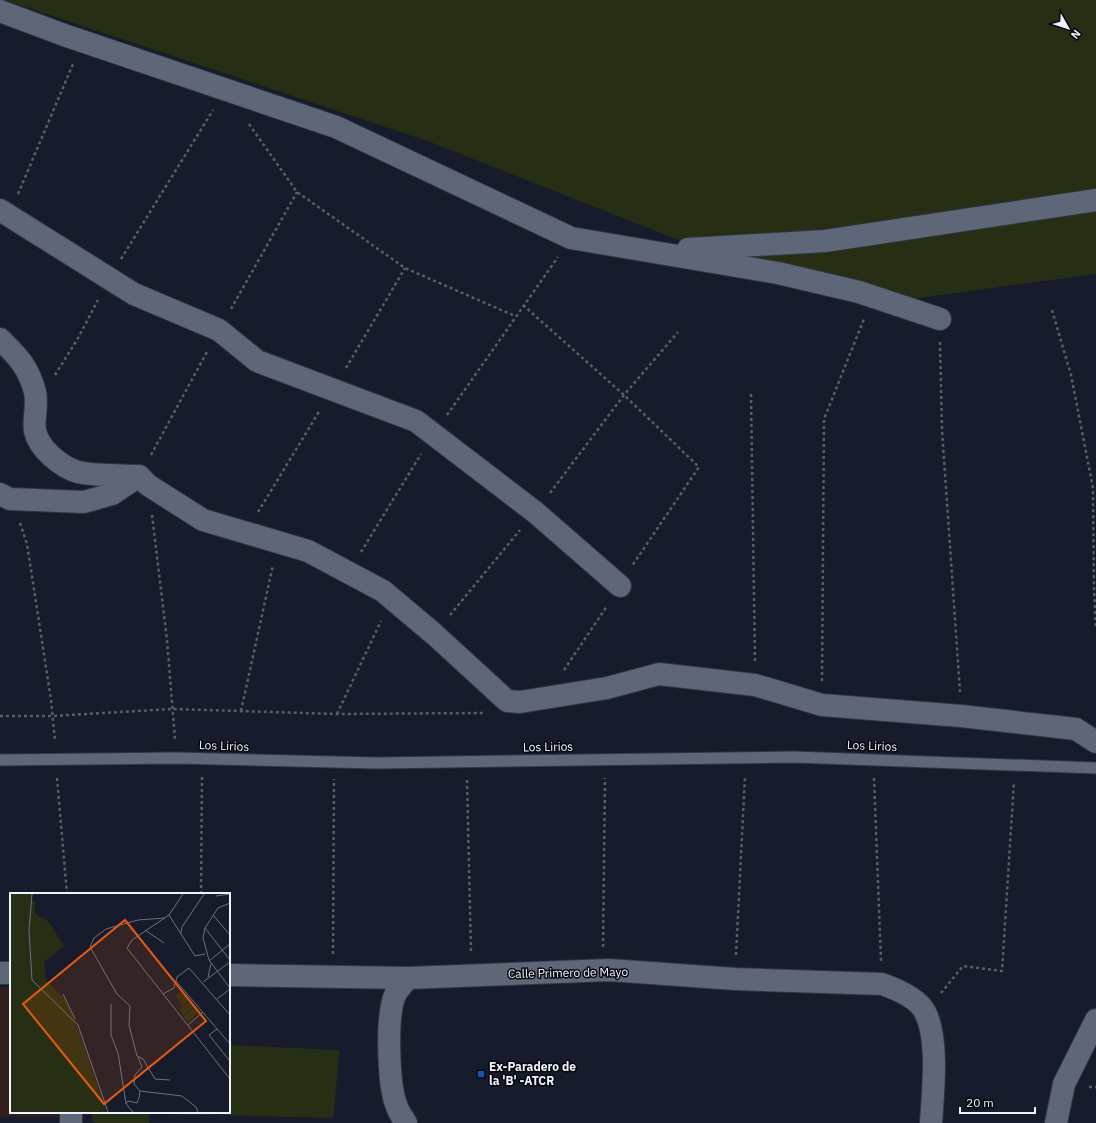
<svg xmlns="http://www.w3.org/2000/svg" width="1096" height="1123" font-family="'IBM Plex Sans',sans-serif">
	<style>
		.commercial { fill: #311e1d }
		.green { fill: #262f13 }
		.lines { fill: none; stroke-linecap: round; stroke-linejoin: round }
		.service-casing { stroke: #323642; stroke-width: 13 }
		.minor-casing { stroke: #323642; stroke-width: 24 }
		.path { stroke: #585e6b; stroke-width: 2.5; stroke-dasharray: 3 3; stroke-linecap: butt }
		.service { stroke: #5e6778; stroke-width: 11 }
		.minor { stroke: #5e6778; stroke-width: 22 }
		.transit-dot { fill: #1a4fb4; stroke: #05070d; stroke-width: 1.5 }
		.labels { text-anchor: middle; stroke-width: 3; stroke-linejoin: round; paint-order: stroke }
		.street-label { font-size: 12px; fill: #eef3fd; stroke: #05070d }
		.poi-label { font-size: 12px; font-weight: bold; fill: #eef3fd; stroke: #05070d; text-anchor: start }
		.inset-road { fill: none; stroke: #6c727f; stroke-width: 1 }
		.view { fill: #e8590c; fill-opacity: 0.15; stroke: #e8590c; stroke-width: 2 }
		.inset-edge { fill: none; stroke: #eef3fd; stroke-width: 2 }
	</style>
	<rect width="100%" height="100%" fill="#161c2b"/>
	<path class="commercial" d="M0,987H11V1112H59V1117H0Z"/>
	<path class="green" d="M5,0H1096V274L910,299L780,280L430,142Z
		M229,1045L340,1050L333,1118L221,1115V1112H229Z
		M92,1112H149V1123H96L92,1120Z
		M156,1112H214V1115L156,1114Z"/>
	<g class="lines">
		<defs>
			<path id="service" d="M0,760L177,758L377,763L794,757L1096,768"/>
			<path id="minor" d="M0,11L64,35L336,127L571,238L778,273L859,292L940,319
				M0,210L134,294L219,330L257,361L416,421L535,512L620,586
				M688,249L825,241L1096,200
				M0,339C18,357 28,366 35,392C38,404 33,419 35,431C39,449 61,467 78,472C97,476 119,475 139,476
				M0,494L10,499L84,502L112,494L139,476L148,485L203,520L308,551L383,591L434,634L507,701L520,702L607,688L659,674L755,685L822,705L961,716L1076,729L1096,742
				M0,973H11
				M229,975L408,978L609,970L735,979L882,984C896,989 918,998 925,1012C939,1039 933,1093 931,1123
				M71,1112V1123
				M406,1123C403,1118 399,1113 397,1107C388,1086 386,1016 395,995C398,989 404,983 408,978
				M1056,1123L1064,1084L1096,1020"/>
		</defs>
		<use href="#service" class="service-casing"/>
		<use href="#minor" class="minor-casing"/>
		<path class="path" d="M249,124L297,192L405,268L515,316
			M18,194L73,64
			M121,259L213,110
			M523,305L624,395L699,467L632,566
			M231,309L297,192
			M1052,310L1071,375L1093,488L1094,588L1096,629
			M940,342L942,430L960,692
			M346,368L405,268
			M55,375L77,340L98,300
			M751,394L755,662
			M447,415L558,257
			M151,455L208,350
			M550,493L624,395L678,332
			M258,512L320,410
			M152,515L167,640L175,739
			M20,523L27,544L51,700L55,741
			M361,552L421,454
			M450,615L520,530
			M564,670L607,606
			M822,681L824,419L864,319
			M241,711L273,565
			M337,714L381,621
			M0,716H52L172,709L337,714L483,713
			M57,778L67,894
			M874,778L881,961
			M467,780L471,953
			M201,894L202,777
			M603,947L605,778
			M333,954L334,779
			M736,955L745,776
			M941,993L963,966L1002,971L1014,782
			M1089,1087H1096"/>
		<use href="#service" class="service"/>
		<use href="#minor" class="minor"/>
	</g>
	<rect class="transit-dot" x="477" y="1070" width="8" height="8" rx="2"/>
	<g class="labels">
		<g class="street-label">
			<text transform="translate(224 746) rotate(2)" y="4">Los Lirios</text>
			<text transform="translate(872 746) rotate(2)" y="4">Los Lirios</text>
			<text transform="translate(548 747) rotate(-1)" y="4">Los Lirios</text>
			<text transform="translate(568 973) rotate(-1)" y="4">Calle Primero de Mayo</text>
		</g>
		<g class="poi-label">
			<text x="489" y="1071">Ex-Paradero de<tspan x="489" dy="14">la 'B' -ATCR</tspan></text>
		</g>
	</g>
	<g transform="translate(10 893)">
		<rect width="220" height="220" fill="#161c2b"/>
		<path d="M0,1H25L21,4L25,10V21L38,28L54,53L34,69L36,88L54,105L62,119L96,219H0ZM171,98L179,108L173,113L165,102ZM180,109L184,114L173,122L169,116ZM185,114L189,119L178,129L173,124Z" fill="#262f13"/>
		<path class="inset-road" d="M22,1L19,37L22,87L69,133M173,1L159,22L122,47L117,55L220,186M206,3L220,1M220,10L208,15L195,35L193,45L199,67L220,95M159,22L185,63L195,61M203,22L220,42M155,25L128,27L96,36L84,45L80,54L107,101L120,113L119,132L127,163L133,166L145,186L160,187M195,35L220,67M135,37L154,50M171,40L172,34L194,1M199,68L220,51M198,84L201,71M166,88L220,151M193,89L220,69M53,101L65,126M153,101L164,95L167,84L179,75L220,122M207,106L220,96M101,111V142L108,160L116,211M68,132L98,219M178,132L193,119M207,136L199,142L220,168M130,198L172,203L186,214L188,219M123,219L116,211L118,208L127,210L129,205L130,198L124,191L125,182L132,174L128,164"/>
		<path class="view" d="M115,27L196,128L94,211L13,111Z"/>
		<rect width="220" height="220" class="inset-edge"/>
	</g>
	<g transform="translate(1068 28) rotate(129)" stroke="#05070d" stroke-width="3" paint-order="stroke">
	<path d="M0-3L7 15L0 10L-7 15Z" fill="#eef3fd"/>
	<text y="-6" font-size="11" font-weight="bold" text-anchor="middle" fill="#eef3fd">N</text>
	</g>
	<path d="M960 1107v6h75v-6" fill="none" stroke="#eef3fd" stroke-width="2"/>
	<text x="966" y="1107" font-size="12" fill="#eef3fd" stroke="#05070d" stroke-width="3" paint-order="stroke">20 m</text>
</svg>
